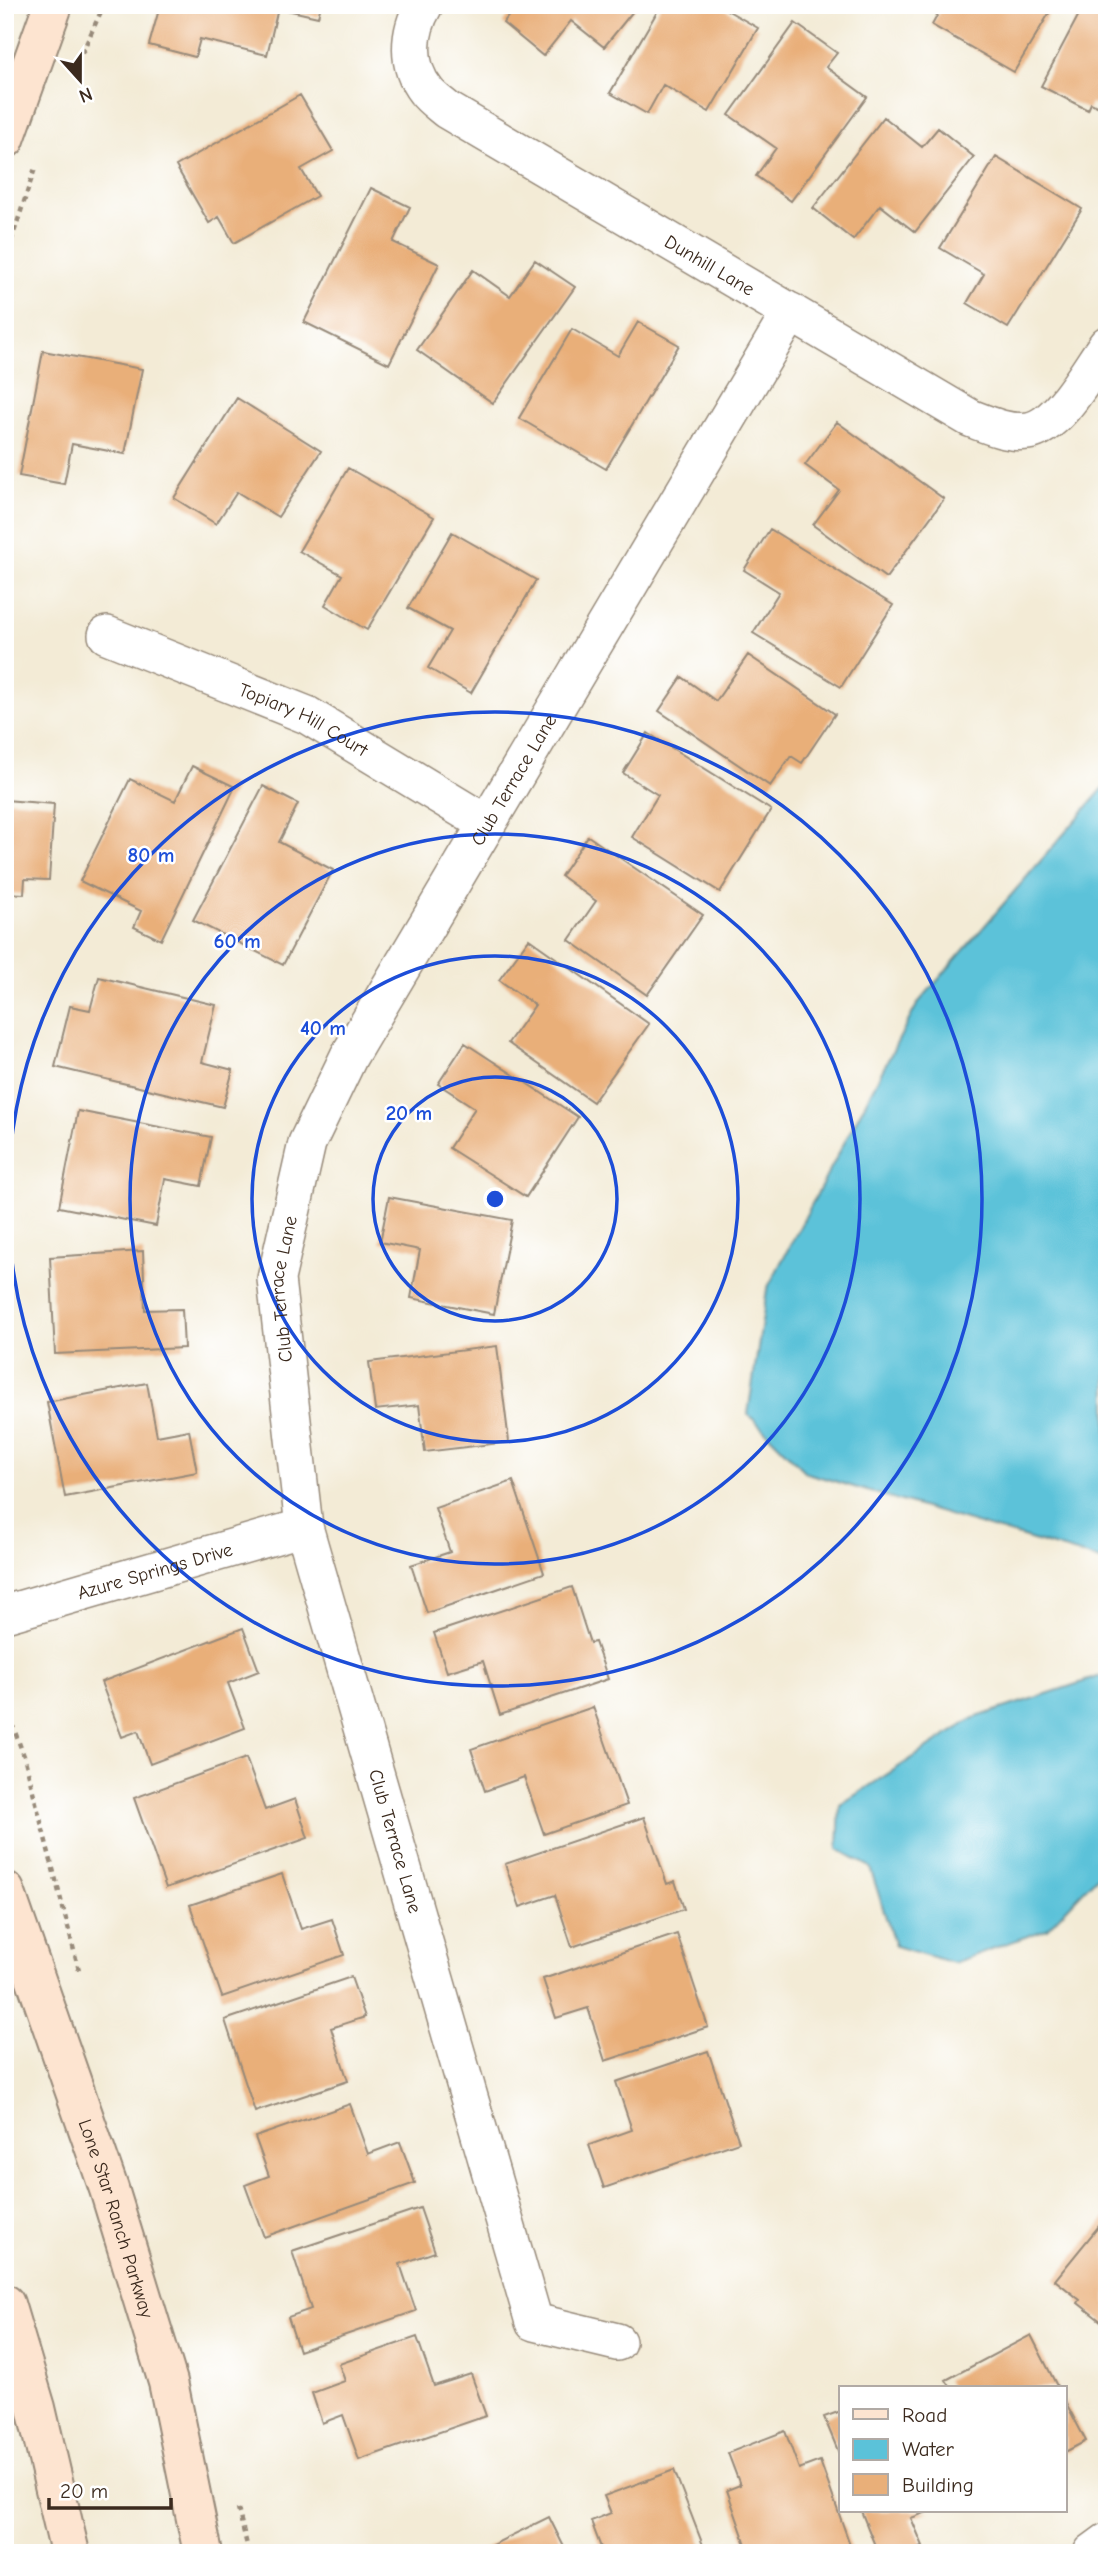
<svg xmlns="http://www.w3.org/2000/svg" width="1112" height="2558" font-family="'Comic Neue',sans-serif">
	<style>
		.water { fill: #5bc2d9; stroke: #4b767c; stroke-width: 2 }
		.building { fill: #e9af79 }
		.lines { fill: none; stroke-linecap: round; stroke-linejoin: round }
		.minor-casing { stroke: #978a7a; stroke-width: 40 }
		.secondary-casing { stroke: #978a7a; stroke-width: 42 }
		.path { stroke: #978a7a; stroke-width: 4.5; stroke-dasharray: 5 5; stroke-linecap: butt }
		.minor { stroke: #fff; stroke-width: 37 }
		.secondary { stroke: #fde4d0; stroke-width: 38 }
		.ring { fill: none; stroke: #1d4ed8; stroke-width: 3.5 }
		.labels { text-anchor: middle; stroke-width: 5; stroke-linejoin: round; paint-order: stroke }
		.street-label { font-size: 19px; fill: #3b2a1e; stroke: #fff }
		.centre { fill: #1d4ed8; stroke: #fff; stroke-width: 3.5 }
		.ring-label { font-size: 21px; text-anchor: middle; font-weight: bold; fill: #1d4ed8; stroke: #fff; stroke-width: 5; stroke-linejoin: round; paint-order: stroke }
	</style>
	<rect width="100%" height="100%" fill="#fff"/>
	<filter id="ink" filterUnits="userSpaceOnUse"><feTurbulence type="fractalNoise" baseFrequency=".0143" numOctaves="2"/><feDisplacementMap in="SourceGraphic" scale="14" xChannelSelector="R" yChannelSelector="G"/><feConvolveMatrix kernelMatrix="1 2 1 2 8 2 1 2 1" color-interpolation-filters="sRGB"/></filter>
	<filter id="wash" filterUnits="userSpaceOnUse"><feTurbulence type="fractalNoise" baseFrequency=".00686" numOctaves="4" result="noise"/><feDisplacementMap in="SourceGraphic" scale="28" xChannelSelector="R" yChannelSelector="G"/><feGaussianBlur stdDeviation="1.57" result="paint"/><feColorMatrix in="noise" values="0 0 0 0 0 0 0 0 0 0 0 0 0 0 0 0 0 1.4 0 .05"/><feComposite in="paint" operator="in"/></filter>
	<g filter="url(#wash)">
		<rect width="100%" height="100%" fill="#f3ebd6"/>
		<path class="water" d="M1107,784V1562L807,1473L748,1414L767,1289L918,1003Z
			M1107,1674V1866L1047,1929L953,1963L895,1946L870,1867L838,1849L840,1805L974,1718Z"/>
		<g id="blocks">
			<path class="building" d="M182,5H321L318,17L278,8L267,55L200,39L195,57L149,45L160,6L181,11Z
				M517,5H638L604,47L571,21L543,56L503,23Z
				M661,5H718L758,28L709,112L663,85L647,114L610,93Z
				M943,5H1054L1014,72L932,25Z
				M1084,5H1107V111L1091,103L1088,110L1041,86Z
				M795,23L837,53L826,67L867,97L791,201L756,176L776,148L729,115Z
				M300,95L333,151L301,169L317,196L234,243L219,217L209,223L176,166Z
				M884,117L922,147L938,128L974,157L915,232L880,205L853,240L813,208Z
				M996,157L1082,209L1008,328L967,303L984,274L940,248Z
				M371,188L410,207L393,242L439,264L389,364L304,322Z
				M535,260L575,287L493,403L417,350L473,270L510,296Z
				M638,322L679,345L606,469L519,418L572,329L618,356Z
				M43,351L142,369L125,454L72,444L64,484L19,476Z
				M237,398L321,451L278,517L237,492L216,524L174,498Z
				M837,422L944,499L886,578L813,525L839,490L805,465Z
				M348,468L434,517L367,630L325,605L342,575L299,551Z
				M770,529L893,605L841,687L753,633L779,592L744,570Z
				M452,532L536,580L471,693L428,668L450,631L408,608Z
				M748,655L835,714L802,763L791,756L770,786L659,711L682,677L716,701Z
				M648,733L771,810L720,892L632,837L658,795L623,773Z
				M192,766L235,787L161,940L134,927L141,911L80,881L130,779L175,801Z
				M263,786L298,804L279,842L333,870L283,965L193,920Z
				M5,800L54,804L49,880L25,879L24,894L5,893Z
				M588,836L703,915L647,995L569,940L596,901L561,876Z
				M529,939L649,1024L593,1102L508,1043L535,1005L499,980Z
				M99,977L216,1005L202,1062L233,1070L223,1107L55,1067L70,1006L90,1010Z
				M465,1043L578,1117L526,1197L449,1148L475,1108L438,1084Z
				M78,1111L211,1137L201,1186L165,1179L156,1226L59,1207Z
				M389,1197L512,1220L494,1314L411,1298L420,1250L380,1242Z
				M143,1251L145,1310L182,1309L184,1348L55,1354L50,1257Z
				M497,1346L509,1442L425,1452L419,1405L375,1410L369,1362Z
				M147,1383L157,1436L189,1430L197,1472L65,1497L47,1402Z
				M513,1481L544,1573L427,1613L411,1565L450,1552L435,1508Z
				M572,1587L590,1643L595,1642L608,1679L500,1715L483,1661L447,1672L434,1633Z
				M243,1628L259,1671L228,1683L245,1728L150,1764L138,1731L122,1737L101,1682Z
				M593,1707L627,1805L544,1834L524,1777L485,1791L471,1749Z
				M246,1758L265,1810L295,1799L308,1838L166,1888L134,1798Z
				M644,1817L667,1884L675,1881L684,1909L572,1947L555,1895L520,1907L505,1864Z
				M282,1874L301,1929L332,1919L344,1955L222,1997L190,1905Z
				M677,1934L708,2027L605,2061L588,2008L556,2018L543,1979Z
				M351,1977L365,2017L331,2028L348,2081L255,2112L225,2020Z
				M708,2051L739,2142L604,2188L589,2145L632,2130L616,2082Z
				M350,2104L368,2154L400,2142L415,2183L264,2237L245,2185L269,2176L255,2137Z
				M420,2208L435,2252L400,2264L416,2311L299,2351L288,2317L311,2309L292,2251Z
				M1107,2216V2326L1078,2303L1080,2300L1055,2280Z
				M1031,2335L1058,2388H951L946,2380Z
				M417,2337L434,2386L471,2374L486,2416L359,2460L343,2415L322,2423L312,2393L345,2381L339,2364Z
				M1065,2401L1086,2441L1065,2452Z
				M841,2411V2458L824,2417Z
				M785,2431L799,2469L820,2461L853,2553H749L727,2490L740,2485L728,2453Z
				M674,2470L706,2553H603L591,2521L611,2513L604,2496Z
				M861,2511H930L911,2518L923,2546L907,2553H878Z
				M549,2517L567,2553H476Z"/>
		</g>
	</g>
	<g filter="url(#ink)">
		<use href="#blocks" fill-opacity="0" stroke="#978a7a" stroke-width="2"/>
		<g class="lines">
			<defs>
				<g id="minor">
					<path id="s1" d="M424,5C408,32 406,66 426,91C431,98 440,104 447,110L970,418C988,425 1009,434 1028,431C1059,427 1089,369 1107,345"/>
					<path id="s2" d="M107,635L307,715L487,824"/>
					<path id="s3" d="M5,1614L304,1527"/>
					<path id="s4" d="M617,2342L534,2322L304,1527L276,1279L307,1143L349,1056L791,312"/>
					<path d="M1092,2553L1107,2542"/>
				</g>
				<g id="secondary">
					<path d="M5,139L53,5"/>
					<path id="s5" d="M5,1891L109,2189L168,2382L203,2553"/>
					<path d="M5,2304L36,2408L70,2553"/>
				</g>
			</defs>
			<use href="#minor" class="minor-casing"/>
			<use href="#secondary" class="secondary-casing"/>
			<path class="path" d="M82,53L104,5
				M5,260L35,168
				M5,1705L24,1756L80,1974
				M238,2509L249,2553"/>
			<use href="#minor" class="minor"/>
			<use href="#secondary" class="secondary"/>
		</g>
	</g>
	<g class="ring">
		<circle cx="495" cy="1199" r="122"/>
		<circle cx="495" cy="1199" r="243"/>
		<circle cx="495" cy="1199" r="365"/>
		<circle cx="495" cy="1199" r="487"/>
	</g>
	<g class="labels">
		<g class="street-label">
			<text dy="7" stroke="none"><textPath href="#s1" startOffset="425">Dunhill Lane</textPath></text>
			<text dy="7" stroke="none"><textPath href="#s2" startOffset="214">Topiary Hill Court</textPath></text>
			<text dy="7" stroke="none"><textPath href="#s4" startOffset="1720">Club Terrace Lane</textPath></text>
			<text dy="7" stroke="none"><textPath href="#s4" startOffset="1153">Club Terrace Lane</textPath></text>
			<text dy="7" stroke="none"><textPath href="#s3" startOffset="156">Azure Springs Drive</textPath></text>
			<text transform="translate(396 1841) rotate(74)" y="7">Club Terrace Lane</text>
			<text dy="7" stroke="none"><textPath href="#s5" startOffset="346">Lone Star Ranch Parkway</textPath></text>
		</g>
	</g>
	<circle cx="495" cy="1199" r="10" class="centre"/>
	<g class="ring-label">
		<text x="151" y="862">80 m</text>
		<text x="237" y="948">60 m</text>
		<text x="323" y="1035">40 m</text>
		<text x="409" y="1120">20 m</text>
	</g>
	<rect width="1112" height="2558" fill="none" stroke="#fff" stroke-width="28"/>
	<rect x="839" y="2386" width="228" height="126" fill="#ffffff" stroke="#b1aaa5" stroke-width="2"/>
	<rect x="853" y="2409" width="35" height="10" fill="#fde4d0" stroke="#b1aaa5" stroke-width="2"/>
	<text x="902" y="2422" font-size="21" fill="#3b2a1e">Road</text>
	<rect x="853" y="2439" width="35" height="21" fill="#5bc2d9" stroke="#b1aaa5" stroke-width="2"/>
	<text x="902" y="2456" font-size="21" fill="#3b2a1e">Water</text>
	<rect x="853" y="2474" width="35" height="21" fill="#e9af79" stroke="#b1aaa5" stroke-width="2"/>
	<text x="902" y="2492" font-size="21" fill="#3b2a1e">Building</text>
	<g transform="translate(80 80) rotate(159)" stroke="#ffffff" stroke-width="5" paint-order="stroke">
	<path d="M0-5L12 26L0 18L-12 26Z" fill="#3b2a1e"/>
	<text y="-10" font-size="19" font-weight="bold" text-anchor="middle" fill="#3b2a1e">N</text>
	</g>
	<path d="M49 2498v10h122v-10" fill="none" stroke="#3b2a1e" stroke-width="3.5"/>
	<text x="60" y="2498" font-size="21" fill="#3b2a1e" stroke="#ffffff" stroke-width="5" paint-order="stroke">20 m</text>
</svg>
